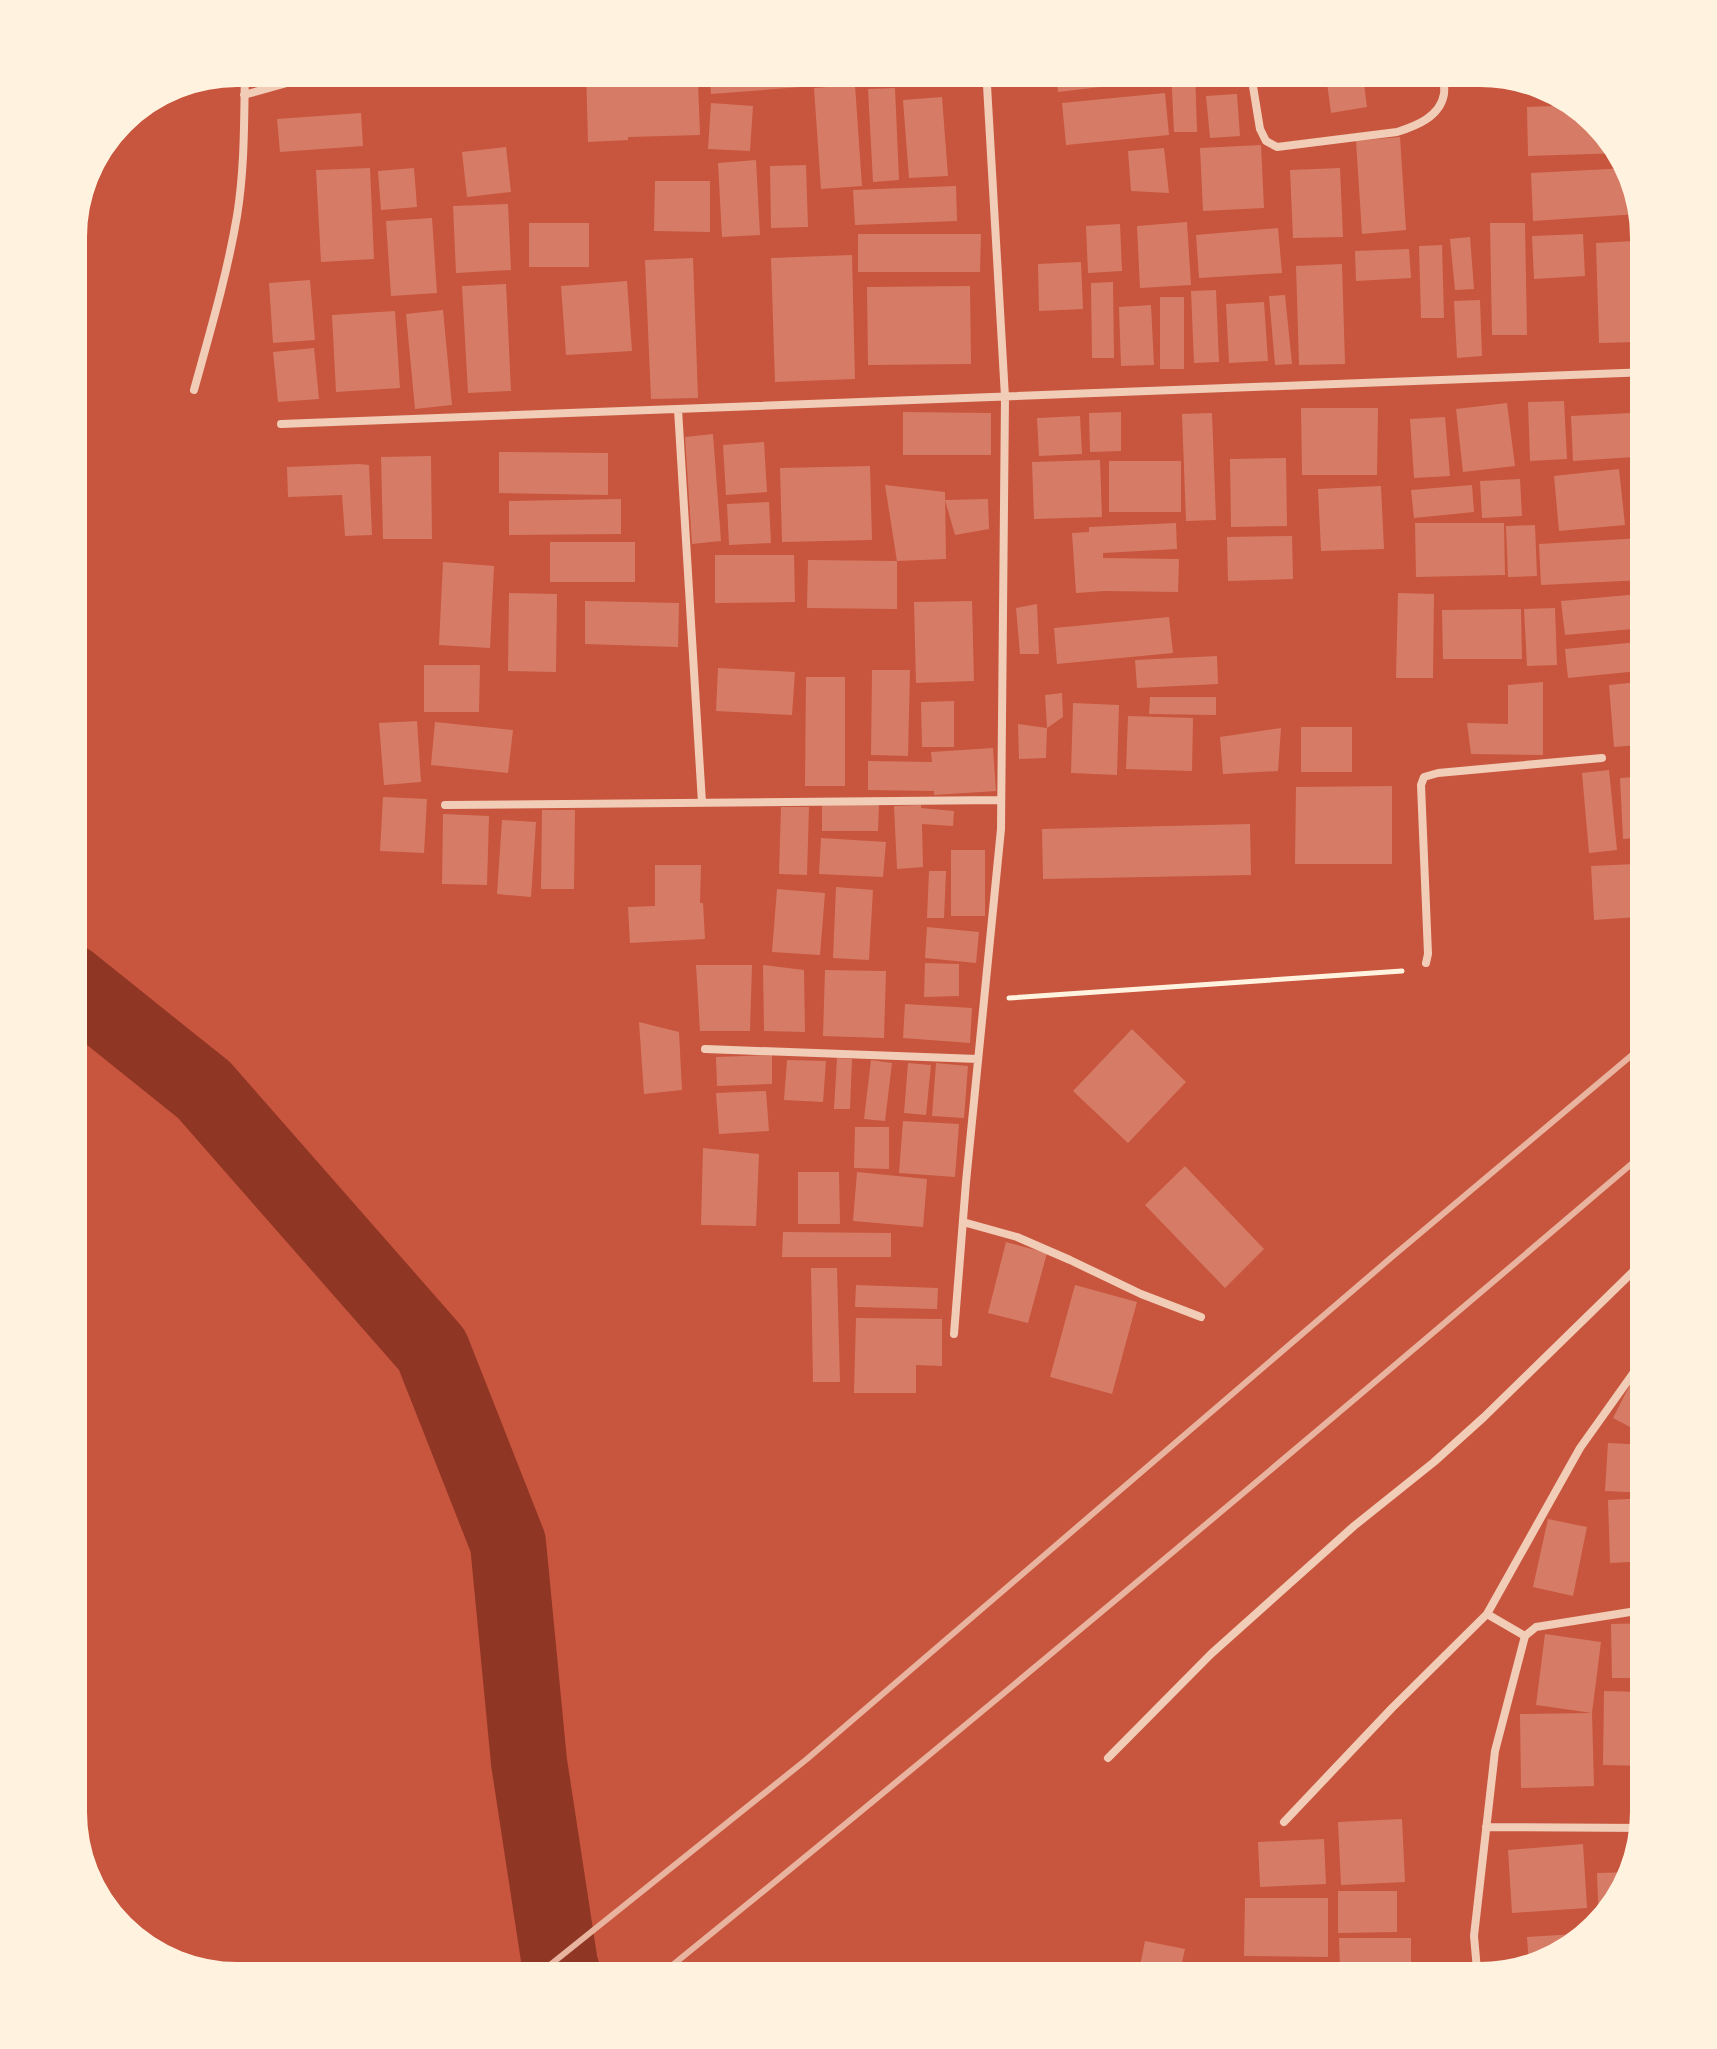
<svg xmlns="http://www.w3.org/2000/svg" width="1717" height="2049" font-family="Roboto,sans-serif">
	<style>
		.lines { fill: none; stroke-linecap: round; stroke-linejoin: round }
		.river { stroke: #8f3625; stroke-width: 76 }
		.building { fill: #d67c66 }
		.path { stroke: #fff3e0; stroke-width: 5 }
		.minor { stroke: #f1ccb7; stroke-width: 8 }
		.rail { stroke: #e9b49f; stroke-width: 6 }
		.rim { fill: none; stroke: #fff3e0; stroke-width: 10 }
	</style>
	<rect width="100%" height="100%" fill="#c8553d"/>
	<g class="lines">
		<path class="river" d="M68,981L204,1090L432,1350L508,1543L529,1762L560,1965L565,1981"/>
	</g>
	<path class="building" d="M586,68H625L626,85L698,82L700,135L628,137V140L588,142Z
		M709,68H891L892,80L711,94Z
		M1056,68H1166L1168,79L1058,92Z
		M1171,68H1195L1197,132H1174Z
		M1204,68H1241L1243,83L1206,87Z
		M1325,68H1362L1367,107L1331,113Z
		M1465,68H1490L1525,79L1466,82Z
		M855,85L862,186L821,189L814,88Z
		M895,88L899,180L873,182L868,89Z
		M1165,93L1169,135L1066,145L1062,103Z
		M1237,94L1240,136L1210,138L1206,96Z
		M942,97L948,176L909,178L903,100Z
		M711,103L753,106L750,151L708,149Z
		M1579,105L1620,143L1623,153L1528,156L1527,107Z
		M361,113L363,146L280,152L277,119Z
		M1400,137L1406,230L1362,234L1356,141Z
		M1261,145L1264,208L1203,211L1200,148Z
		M506,147L511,192L467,197L462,152Z
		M1164,148L1169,193L1131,191L1128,151Z
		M756,160L760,235L722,237L718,163Z
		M806,165L808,227L771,228L770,166Z
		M370,168L374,259L321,262L316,170Z
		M414,168L417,207L381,210L378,171Z
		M1340,168L1343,237L1293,238L1290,170Z
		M1628,168L1638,200V214L1533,221L1531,173Z
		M655,181H710V232L654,231Z
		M956,186L957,221L855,225L853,190Z
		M508,204L511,270L456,273L453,206Z
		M432,218L437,293L391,296L386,221Z
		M1187,222L1191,285L1140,288L1137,226Z
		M529,223H589V267H529Z
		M1490,223H1525L1527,335H1492Z
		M1120,224L1122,271L1088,273L1086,226Z
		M1278,228L1282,273L1199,278L1196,235Z
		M858,234H981L980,272H858Z
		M1583,234L1585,276L1534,279L1532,236Z
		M1470,237L1474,289L1455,290L1450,239Z
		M1634,241L1637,342L1599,343L1596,243Z
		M1442,245L1444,318H1421L1419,246Z
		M1409,249L1411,278L1356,281L1355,251Z
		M852,255L855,379L775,382L771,258Z
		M693,258L698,398L651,399L645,260Z
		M1081,262L1083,309L1039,311L1038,264Z
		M1342,264L1345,364L1299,365L1296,266Z
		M310,280L315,340L273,343L269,283Z
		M627,281L632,351L566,355L561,286Z
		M1113,282L1114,358H1092L1091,283Z
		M506,284L511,391L468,393L462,286Z
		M970,286L971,364L868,365L867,287Z
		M1216,290L1219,362L1194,363L1191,291Z
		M1285,295L1292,364L1275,365L1269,296Z
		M1160,297H1184V369H1160Z
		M1480,300L1482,356L1457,358L1454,301Z
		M1264,302L1268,361L1229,363L1226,304Z
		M1151,305L1154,365L1121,366L1119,307Z
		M443,310L452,405L415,409L406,314Z
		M395,311L400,388L336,392L332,315Z
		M314,348L319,399L278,402L273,352Z
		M1564,401L1567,459L1530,461L1528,402Z
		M1507,403L1515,466L1463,472L1456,409Z
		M1301,408H1378L1377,475H1302Z
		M903,412L991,413V455H903Z
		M1121,412V451L1090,452L1089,413Z
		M1212,413L1216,520L1186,521L1182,414Z
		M1631,413L1634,457L1573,461L1571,416Z
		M1080,416L1082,454L1039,456L1037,418Z
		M1445,417L1450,476L1414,478L1410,419Z
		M713,434L721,541L692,544L685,437Z
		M764,442L767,492L726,495L723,445Z
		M499,452L608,453V495L499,493Z
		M431,456L432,539H383L381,457Z
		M1286,458L1287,526L1231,527L1230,459Z
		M1100,460L1102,517L1034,519L1032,462Z
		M1109,461H1181V512H1109Z
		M359,464L369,465L372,535L345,536L342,495L288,497L287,467Z
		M870,466L872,540L782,542L780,468Z
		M1619,469L1625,525L1559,531L1554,476Z
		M1520,479L1522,516L1482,518L1480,481Z
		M885,485L945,492L946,559L897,561Z
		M1472,485L1474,512L1414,518L1411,490Z
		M1381,486L1384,549L1321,551L1318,489Z
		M621,499V534L509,535V501Z
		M988,499L989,529L955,535L945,500Z
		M769,502L771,543L729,545L727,504Z
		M1176,523L1177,549L1103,553V558L1179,559L1178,592L1105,591L1076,593L1072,533L1089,532V527Z
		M1415,523H1504L1505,575L1416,577Z
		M1535,525L1537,576L1508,577L1506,526Z
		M1292,536L1293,579L1228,581L1227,537Z
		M1642,538L1644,580L1541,585L1539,544Z
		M550,542H635V582H550Z
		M715,555H794L795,602L715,603Z
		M808,560L897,561V609L807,608Z
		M443,562L494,566L490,648L439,645Z
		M509,593L557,594L556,672L508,671Z
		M1398,593L1434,594L1433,678H1396Z
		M1640,594L1644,628L1565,635L1561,601Z
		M585,601L679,603L678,647L585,644Z
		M972,601L974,681L916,683L914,602Z
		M1037,604L1039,654H1020L1016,608Z
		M1555,608L1557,665L1527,666L1524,609Z
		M1521,609L1522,659H1443L1442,610Z
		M1169,617L1173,653L1057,664L1054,628Z
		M1649,641V670L1568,678L1565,649Z
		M1217,656L1218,684L1137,688L1135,660Z
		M424,665H480L479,712H424Z
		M718,668L795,672L792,715L716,711Z
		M872,670H910L908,756L871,755Z
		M806,677H845V786H805Z
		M1649,681V744L1614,747L1609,685Z
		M1543,682V755L1471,754L1467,723L1508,724V685Z
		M1062,693L1063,717L1047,728L1045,695Z
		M1150,697H1216V715L1149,714Z
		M954,701V747H922L921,702Z
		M1073,703L1119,705L1117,775L1071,773Z
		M1128,716L1193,718L1192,771L1126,769Z
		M417,721L421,782L384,785L379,723Z
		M435,722L513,730L508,773L431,765Z
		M1018,724L1047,728L1046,758L1019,759Z
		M1301,727H1352V772H1301Z
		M1281,728L1278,771L1223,774L1220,737Z
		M993,748L996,791L934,795V791L868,790V761L932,762L931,752Z
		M1609,770L1617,850L1589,853L1582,773Z
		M1649,776V837L1623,839L1620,778Z
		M1392,786V864H1295L1296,787Z
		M383,797L427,799L424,853L380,851Z
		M822,804H879L878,831H822Z
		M921,805V808L954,811L953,826L922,824L923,867L897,869L894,806Z
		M781,807H809L807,875L779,874Z
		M542,810H575L574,889H541Z
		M443,814L489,816L487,885L442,884Z
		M502,820L536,822L531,897L497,894Z
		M1250,824L1251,875L1043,879L1042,829Z
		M821,838L886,842L883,877L819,874Z
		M951,850H985V916H951Z
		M1635,864L1638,917L1594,920L1591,866Z
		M655,865H701L700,903H703L705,939L630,943L628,907L655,906Z
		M929,871H946L944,918H927Z
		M836,887L873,890L869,960L833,958Z
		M777,889L825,893L820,955L772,952Z
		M927,927L979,932L976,963L925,958Z
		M925,963L959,964V996L924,997Z
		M696,965H752L750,1031H700Z
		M763,965L804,970L805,1032L764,1031Z
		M825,970L886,971L884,1038L823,1036Z
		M905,1004L972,1008L970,1043L903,1038Z
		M639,1022L679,1032L682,1090L644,1094Z
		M1132,1029L1186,1082L1128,1143L1073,1091Z
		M772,1055V1084L717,1086L716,1057Z
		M837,1058L852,1059L850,1109H834Z
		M787,1060L826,1061L823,1102L784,1100Z
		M871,1060L892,1063L885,1121L864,1119Z
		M908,1063L931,1065L926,1115L904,1113Z
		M936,1063L968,1066L964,1118L932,1116Z
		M766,1091L769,1131L719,1134L716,1093Z
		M903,1121L959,1124L955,1177L899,1173Z
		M855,1127H889V1169L854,1168Z
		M703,1148L759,1154L756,1226L701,1225Z
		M1185,1166L1264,1249L1225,1288L1145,1205Z
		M798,1172H839L840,1224H798Z
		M857,1172L927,1179L923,1227L853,1221Z
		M783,1232L891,1233V1257H782Z
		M1006,1242L1047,1253L1028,1323L988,1313Z
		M811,1268H837L840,1382H813Z
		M856,1285L938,1288L937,1309L855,1307Z
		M1075,1285L1137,1302L1112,1394L1050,1377Z
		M856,1318L942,1319V1366L916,1365V1393H854Z
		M1642,1361L1649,1365V1437L1613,1418Z
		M1608,1443L1649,1445V1493L1605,1491Z
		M1649,1498V1561L1610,1563L1608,1500Z
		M1548,1519L1587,1527L1573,1596L1533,1587Z
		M1649,1623V1678H1612L1611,1624Z
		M1545,1634L1601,1642L1592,1713L1536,1705Z
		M1604,1691L1646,1692L1645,1766L1603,1765Z
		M1592,1713L1594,1786L1521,1788L1520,1714Z
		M1402,1819L1405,1882L1341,1885L1338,1822Z
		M1324,1839L1326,1884L1260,1887L1258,1842Z
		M1583,1844L1587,1908L1512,1913L1508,1850Z
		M1633,1872L1627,1896L1599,1926L1597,1873Z
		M1338,1891H1397V1932L1338,1933Z
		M1245,1898H1328V1957L1244,1956Z
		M1576,1934L1577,1949L1574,1952L1529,1966L1527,1937Z
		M1339,1938H1411V1968H1340Z
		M1145,1941L1185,1949L1178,1981H1137Z
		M1265,1964L1326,1970L1324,1981H1263Z
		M1329,1977L1399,1978V1981H1329Z"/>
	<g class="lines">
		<path class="path" d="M1009,998L1402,971"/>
		<path class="minor" d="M1250,68L1260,129L1266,141L1277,147L1397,132C1416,126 1440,117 1444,94C1445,86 1443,77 1443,68
			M244,95L341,68
			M194,390C210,332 227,275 237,216C245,167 244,117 245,68
			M678,409L702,803
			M281,424L1649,372
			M445,805L1001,800
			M1426,963L1428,954L1421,785L1424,777L1438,773L1602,758
			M705,1049L978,1059
			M963,1222L1017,1237L1070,1260L1141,1294L1201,1317
			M954,1334L966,1182L1001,829L1005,397L986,68
			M1487,1614L1525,1636
			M1108,1758L1211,1654L1354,1526L1434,1462L1484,1417L1649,1256
			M1284,1822L1392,1708L1487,1614L1580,1448L1649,1351
			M1486,1827L1645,1828
			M1478,1981L1474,1936L1495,1751L1525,1636L1536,1627L1649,1609"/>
		<path class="rail" d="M530,1981L807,1759L1393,1256L1632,1055L1649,1039
			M653,1981C989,1709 1320,1430 1649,1149"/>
	</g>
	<path d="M0 0H1717V2049H0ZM237 82H1480A155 155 0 0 1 1635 237V1812A155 155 0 0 1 1480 1967H237A155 155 0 0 1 82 1812V237A155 155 0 0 1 237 82Z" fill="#fff3e0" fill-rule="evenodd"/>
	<path class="rim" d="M237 82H1480A155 155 0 0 1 1635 237V1812A155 155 0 0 1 1480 1967H237A155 155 0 0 1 82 1812V237A155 155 0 0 1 237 82Z"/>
</svg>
